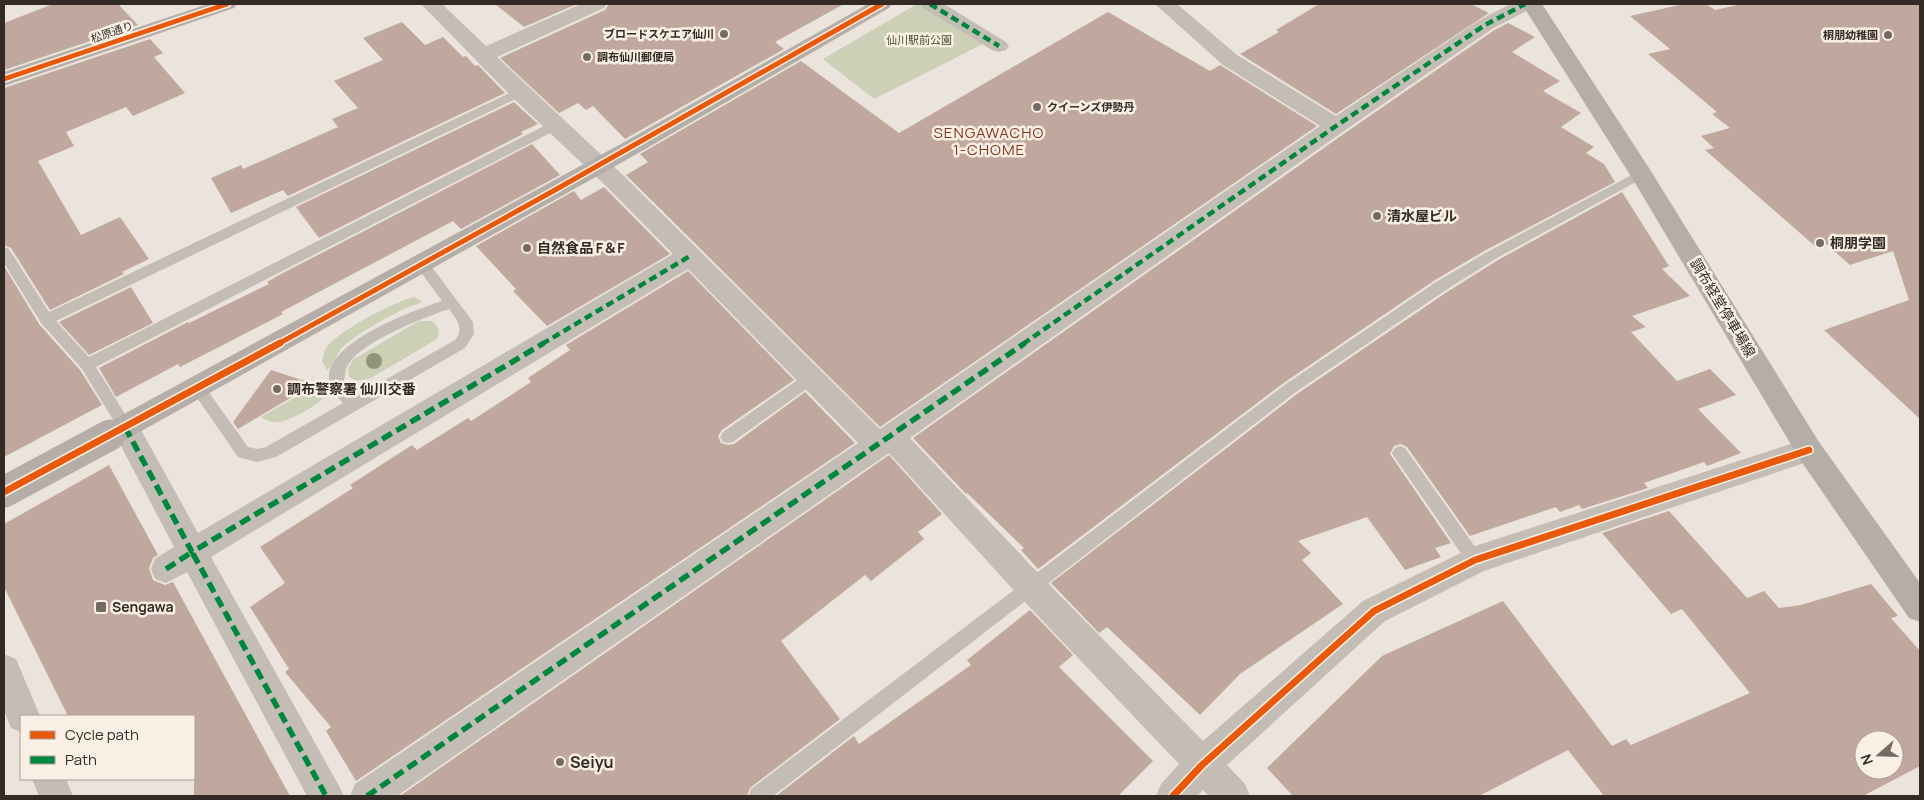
<svg xmlns="http://www.w3.org/2000/svg" width="1924" height="800" font-family="Manrope,'Noto Sans JP',sans-serif">
	<style>
		.green { fill: #ccd0b6 }
		.building { fill: #c0a89e; fill-rule: evenodd }
		.lines { fill: none; stroke-linecap: round; stroke-linejoin: round }
		.lane { fill: #c4bdb6; fill-rule: evenodd }
		.street { fill: #c4bdb6; fill-rule: evenodd }
		.secondary { fill: #b5ada7; fill-rule: evenodd }
		.secondary-bridge { stroke: #b5ada7; stroke-width: 31 }
		.quiet-far1 { stroke: #00873e; stroke-width: 4.5; stroke-dasharray: 8 4.5; stroke-linecap: butt }
		.quiet { stroke: #00873e; stroke-width: 5.5; stroke-dasharray: 11 5.5; stroke-linecap: butt }
		.cycleway-far1-casing { stroke: #f9efe4; stroke-width: 8 }
		.cycleway-casing { stroke: #f9efe4; stroke-width: 10 }
		.cycleway-far1 { stroke: #e8590c; stroke-width: 5 }
		.cycleway { stroke: #e8590c; stroke-width: 7 }
		.tree { fill: #8f947a }
		.poi-dot { fill: #746b65; stroke: #f9efe4; stroke-width: 2 }
		.labels { text-anchor: middle; stroke-width: 5; stroke-linejoin: round; paint-order: stroke }
		.far-street-label { font-size: 11px; fill: #342a25; stroke: #f9efe4 }
		.far-poi-label { font-size: 11px; font-weight: bold; fill: #342a25; stroke: #f9efe4; text-anchor: end }
		.far-park-label { font-size: 11px; fill: #445329; stroke: #f9efe4 }
		.poi-label { font-size: 14px; font-weight: bold; fill: #342a25; stroke: #f9efe4; text-anchor: start }
		.street-label { font-size: 14px; fill: #342a25; stroke: #f9efe4 }
		.neighbourhood-label { font-size: 15px; letter-spacing: 1px; fill: #85361d; stroke: #f9efe4 }
		.near-poi-label { font-size: 16px; font-weight: bold; fill: #342a25; stroke: #f9efe4; text-anchor: start }
	</style>
	<rect width="100%" height="100%" fill="#ebe4dd"/>
	<path class="green" d="M917,4H923L985,43L874,99L823,59Z
		M414,297L420,300L421,303C401,308 360,332 345,345C336,352 335,364 327,370L322,361C323,358 324,353 325,350C335,332 394,302 414,297Z
		M419,321H432C439,326 440,331 437,339L371,378L357,381L349,377L348,368L354,359Z
		M322,382C324,385 327,389 326,393C325,403 290,420 280,422C273,423 267,421 261,417Z"/>
	<path class="building" d="M53,4H118L138,25L4,70V23Z
		M495,4H577L524,27Z
		M609,4H844L775,42L784,49L625,139L593,106L586,110L578,103L559,113L500,58L605,10Z
		M1319,4H1471L1489,13L1336,114L1240,54L1279,32L1276,30Z
		M1684,4H1706L1715,10L1742,4H1920V419L1824,330L1909,300L1893,251L1850,265L1826,244L1816,247L1705,150L1714,148L1701,136L1730,128L1712,114L1717,112L1648,54L1670,49L1630,16Z
		M1108,12L1210,71L1220,65L1317,126L880,427L626,175L648,162L640,154L801,61L899,133Z
		M402,22L425,45L443,37L463,57L466,56L475,66L478,65L505,93L288,196L283,190L231,213L211,178L241,165L243,169L338,127L332,119L358,108L334,81L383,60L363,38Z
		M1508,23L1535,37L1512,52L1560,81L1543,91L1581,113L1561,127L1594,147L1586,153L1604,164L1615,182L1486,250L1435,280L1285,382L1038,569L1021,550L1024,548L967,493L966,494L913,438L1345,133L1493,31Z
		M150,39L163,53L154,57L185,93L133,116L126,107L66,132L74,146L38,161L81,235L120,217L149,259L122,272L124,274L50,310L11,248L4,245V88Z
		M514,102L538,124L521,132L523,134L319,238L296,207Z
		M532,144L560,175L461,229L453,221L281,312L283,314L180,367L178,364L116,397L99,368L188,322L189,323L269,284L267,282L281,274Z
		M604,187L670,254L547,326L513,291L516,289L476,246L574,191L581,200Z
		M1622,192L1669,266L1662,269L1690,296L1632,316L1646,327L1631,332L1677,381L1710,369L1736,395L1698,409L1741,453L1707,466L1704,462L1644,483L1648,488L1582,509L1579,505L1560,512L1556,507L1470,536L1407,447L1401,444L1394,446L1390,454L1451,543L1435,548L1441,557L1405,570L1367,517L1298,541L1311,553L1302,560L1343,604L1240,674L1200,715L1107,627L1099,633L1051,583L1297,394L1447,292L1498,260Z
		M4,266L39,324L80,370L102,405L4,457Z
		M688,271L794,380L722,430L718,436L721,443L728,445L734,444L805,392L855,443L356,781L326,731L331,727L285,672L289,669L250,607L285,583L260,547L353,488L350,485L412,445L417,450L468,418L471,421L531,382L528,378L570,350L566,345Z
		M131,287L153,323L89,355L59,322Z
		M271,370L314,384L238,429L233,422Z
		M889,455L942,514L918,532L924,539L871,581L865,575L781,641L840,719L750,788L747,796H400Z
		M109,465L158,555L153,558L149,568L153,580L165,585L173,582L290,796H194V716H68L4,587V524Z
		M1669,511L1747,598L1764,591L1779,608L1801,605L1871,584L1898,616L1891,618L1920,651V766L1863,796H1604L1568,750L1479,796H1293L1267,768L1382,656L1503,601L1612,746L1626,739L1631,745L1750,693L1682,609L1671,614L1602,533ZM1864,740H1894V770H1864Z
		M1030,610L1073,655L1059,667L1153,761L1118,796H776L854,736L859,744L971,665L967,660Z"/>
	<g class="lines">
		<path class="lane" d="M520,88L524,89L526,92L524,95L56,321L89,357L552,122H560L562,125L560,128L96,367L133,427L130,431L125,433L120,431L82,369L41,323L4,263V247L9,249L49,312Z
			M1641,170L1647,174L1645,177L1497,258L1446,290L1296,392L773,796H749L751,789L1286,384L1436,282L1487,252Z
			M421,258L426,259L473,322L474,334L465,348L276,457L257,462L238,457L193,392L191,388L193,384L198,382L203,384L248,447L257,449L266,447L343,403C338,398 333,391 330,384C318,344 415,310 442,301L414,263L416,259ZM449,309C456,319 465,328 455,340L355,397L344,381C345,377 345,373 346,369C356,343 423,318 449,309Z
			M811,372L816,374L818,378L816,382L733,442L728,443L723,442L720,437L723,432L806,374Z
			M1400,446L1405,448L1481,555L1483,560L1481,565L1475,567L1469,565L1395,458L1392,453L1395,448Z"/>
		<path class="street" d="M421,4H442L486,46L581,4H607L604,8L497,57L624,176L880,429L1320,126L1223,65L1155,4H1177L1237,55L1336,116L1478,21L1510,4H1535L1532,8L1492,29L1344,131L910,438L1041,576L1203,741L1363,601L1475,546L1809,438L1819,442L1823,450L1819,458L1484,571L1385,621L1227,765L1245,784L1250,796H1209L1203,790L1197,796H1156L1161,784L1179,764L1019,596L889,453L397,796H350L355,784L858,443L688,269L211,557L338,784L344,796H307L187,572L166,583L155,579L151,569L155,559L174,547L111,427L115,419L125,415L135,419L198,533L673,254L608,188L512,97Z
			M920,4H944L1006,42L1009,46L1006,50L999,52L992,50L923,8Z
			M4,654L16,659L40,716H21V732L11,728L4,710Z
			M32,779H66L73,796H39Z"/>
		<path class="secondary" d="M208,4H237L234,8L4,86V72Z
			M868,4H892L889,8L635,155L120,443L110,447L100,443L96,435L100,427L619,145Z
			M1522,4H1542L1649,168L1819,442L1920,583V622L1909,618L1799,458L1632,178Z"/>
		<path class="secondary-bridge" d="M4,492L110,435"/>
		<path class="quiet-far1" d="M930,4L999,46
			M542,344L690,256
			M1023,344L1336,126L1485,25L1525,4"/>
		<path class="quiet" d="M125,427L192,552L544,343
			M166,569L192,552L326,796
			M367,796L1025,343"/>
		<defs>
			<path id="cycleway-far1" d="M4,79L227,4
				M278,344L555,190L882,4"/>
			<path id="cycleway" d="M4,492L280,343
				M1173,796L1202,765L1374,611L1475,560L1809,450"/>
		</defs>
		<use href="#cycleway-far1" class="cycleway-far1-casing"/>
		<use href="#cycleway" class="cycleway-casing"/>
		<use href="#cycleway-far1" class="cycleway-far1"/>
		<use href="#cycleway" class="cycleway"/>
	</g>
	<circle class="tree" cx="374" cy="361" r="8"/>
	<g class="poi-dot">
		<circle cx="724" cy="34" r="5"/>
		<circle cx="1888" cy="35" r="5"/>
		<circle cx="587" cy="57" r="5"/>
		<circle cx="1037" cy="107" r="5"/>
		<circle cx="1377" cy="216" r="5"/>
		<circle cx="1820" cy="243" r="5"/>
		<circle cx="527" cy="248" r="5"/>
		<circle cx="277" cy="389" r="5"/>
		<rect x="95" y="601" width="12" height="12" rx="2.5"/>
		<circle cx="560" cy="762" r="5"/>
	</g>
	<g class="labels">
		<g class="far-street-label">
			<text transform="translate(112 32) rotate(-19)" y="4">松原通り</text>
		</g>
		<g class="far-poi-label">
			<text x="714" y="38">ブロードスケエア仙川</text>
			<text x="1878" y="39">桐朋幼稚園</text>
			<text x="597" y="61" text-anchor="start">調布仙川郵便局</text>
			<text x="1047" y="111" text-anchor="start">クイーンズ伊勢丹</text>
		</g>
		<g class="far-park-label">
			<text x="919" y="44">仙川駅前公園</text>
		</g>
		<g class="poi-label">
			<text x="1387" y="221">清水屋ビル</text>
			<text x="1830" y="248">桐朋学園</text>
			<text x="537" y="253">自然食品 F＆F</text>
			<text x="287" y="394">調布警察署 仙川交番</text>
			<text x="112" y="612">Sengawa</text>
		</g>
		<g class="street-label">
			<text transform="translate(1723 308) rotate(59)" y="5">調布経堂停車場線</text>
		</g>
		<g class="neighbourhood-label">
			<text x="989" y="138">SENGAWACHO<tspan x="989" dy="17">1-CHOME</tspan></text>
		</g>
		<g class="near-poi-label">
			<text x="570" y="768">Seiyu</text>
		</g>
	</g>
	<rect width="1924" height="800" fill="none" stroke="#342a25" stroke-width="10"/>
	<rect x="20" y="715" width="175" height="65" fill="#f9efe4" stroke="#aaa098"/>
	<rect x="30" y="731" width="25" height="8" fill="#e8590c" stroke="#aaa098"/>
	<text x="65" y="740" font-size="15" fill="#342a25">Cycle path</text>
	<rect x="30" y="756" width="25" height="8" fill="#00873e" stroke="#aaa098"/>
	<text x="65" y="765" font-size="15" fill="#342a25">Path</text>
	<g transform="translate(1879 755) rotate(250)"><circle r="24" fill="#f9efe4" stroke="#aaa098"/>
	<path d="M0-4L9 19L0 12L-9 19Z" fill="#746b65"/>
	<text y="-8" font-size="14" font-weight="bold" text-anchor="middle" fill="#342a25">N</text>
	</g>
</svg>
